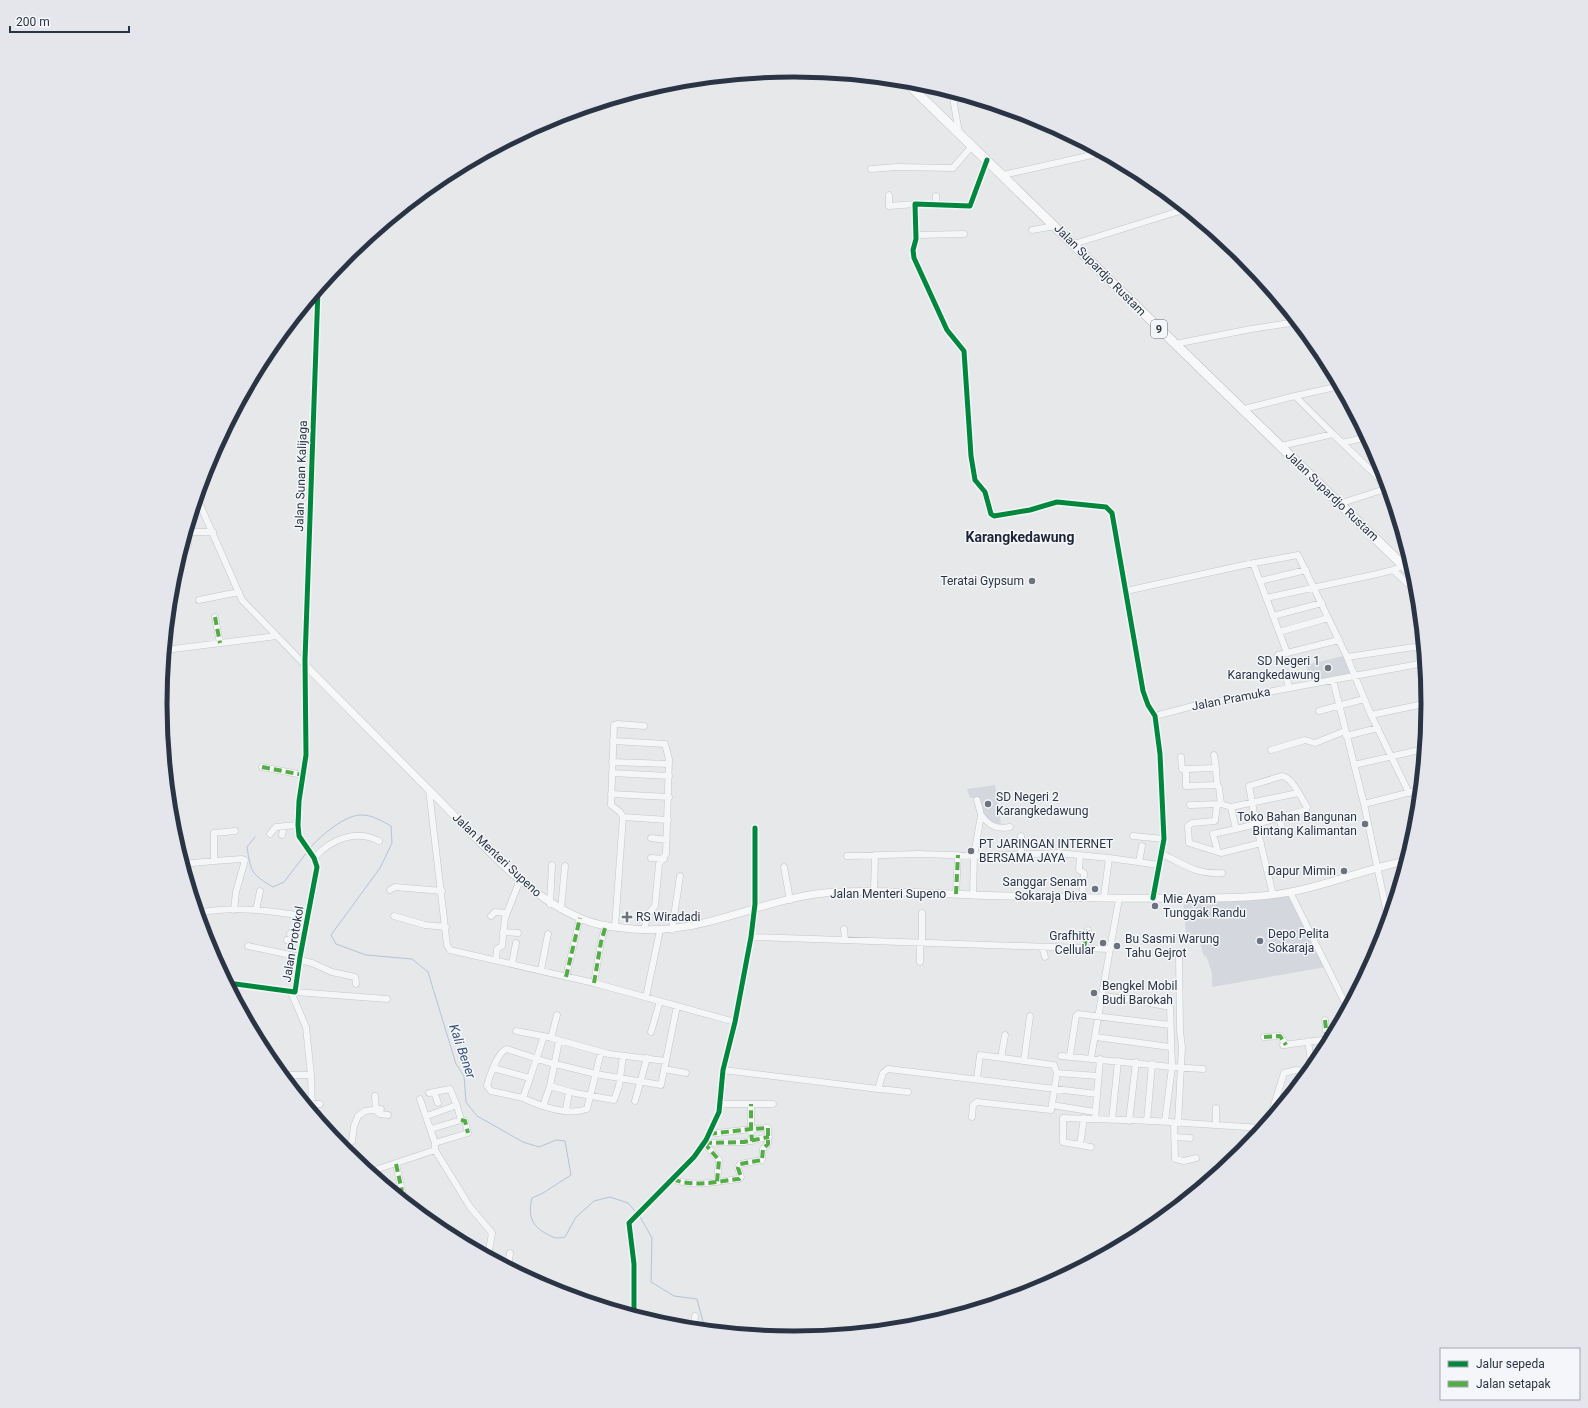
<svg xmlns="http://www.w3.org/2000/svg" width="1588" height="1408" font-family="Roboto,sans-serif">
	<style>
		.built { fill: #d4d7dd }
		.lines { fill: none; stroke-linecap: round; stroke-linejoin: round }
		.stream { stroke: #b4c4d5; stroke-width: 1 }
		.minor-casing { stroke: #c4c6c8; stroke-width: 7 }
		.major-casing { stroke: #c2c5c8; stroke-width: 8 }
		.highway-casing { stroke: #b8bbbf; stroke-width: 10 }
		.minor { stroke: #f5f6f7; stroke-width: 6 }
		.major { stroke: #f8f8f8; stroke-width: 7 }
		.highway { stroke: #f8f8f8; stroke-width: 9 }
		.quiet { stroke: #54ac47; stroke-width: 4; stroke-dasharray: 8 4; stroke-linecap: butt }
		.cycleway-casing { stroke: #f4f6f9; stroke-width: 8 }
		.cycleway { stroke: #00873e; stroke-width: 5 }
		.poi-dot { fill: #6c737f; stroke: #f4f6f9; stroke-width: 1.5 }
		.labels { text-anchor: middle; stroke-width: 3; stroke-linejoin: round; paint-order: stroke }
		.shield { fill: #f4f6f9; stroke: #676e7b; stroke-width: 1 }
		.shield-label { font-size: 11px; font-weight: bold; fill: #2b3445 }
		.street-label { font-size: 12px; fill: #2b3445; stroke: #f4f6f9 }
		.poi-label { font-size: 12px; fill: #2b3445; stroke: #f4f6f9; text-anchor: start }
		.water-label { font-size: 13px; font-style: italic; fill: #34527a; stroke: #f4f6f9 }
		.quarter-label { font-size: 14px; font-weight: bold; fill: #1d2536; stroke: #f4f6f9 }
		.rim { fill: none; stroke: #2b3445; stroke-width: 5 }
	</style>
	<rect width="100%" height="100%" fill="#e6e8ea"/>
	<path class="built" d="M1343,656L1351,674L1311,683L1306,665Z
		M995,785L1001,824H992L983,814L977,797L970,798L967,789Z
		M1289,896L1326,967L1212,987V973L1207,958L1203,954L1199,938L1186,935L1183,898Z"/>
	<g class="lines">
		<path class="stream" d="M255,837L247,847C251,872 251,874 273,887L284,882L307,852
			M310,848C320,836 346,814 362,815C372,815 382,821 391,826L392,843L380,868L331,935L336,944L366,955L412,959L428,972L456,1064L464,1076L466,1102L477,1116L523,1142L539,1147L556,1140L565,1141L571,1175L543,1193L532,1198C528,1215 531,1226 547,1234C554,1238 557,1239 565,1237L576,1217L594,1201L610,1197L628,1203L635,1211
			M639,1215L652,1238L651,1282L674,1296L697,1299L705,1329"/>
		<defs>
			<path id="minor" d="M952,92L959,133
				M987,160L970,206L915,204L916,239L913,250L914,258L947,330L964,351L971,456L975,480L985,492L991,514L994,516L1030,510L1057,502L1106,507L1112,513L1143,691L1148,705L1155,716L1160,754L1164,839L1153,898
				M871,169L897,167L953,168L972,146
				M1003,175L1101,153
				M889,195V206L915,204
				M936,196V205
				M1032,230L1055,226
				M916,235L964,234
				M1074,244L1186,209
				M1175,344L1251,329L1297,322
				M1295,396L1340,386
				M1244,409L1295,396L1333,434
				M1342,443L1367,437
				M1281,446L1333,434L1387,486
				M197,498L242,600L305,665
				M1339,504L1388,488
				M187,532H213
				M187,532L188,545
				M1253,563L1287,653L1339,640
				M1393,570L1417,592
				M1260,581L1306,570
				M1126,591L1244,565L1298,555L1347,657L1371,715L1409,793
				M1266,598L1377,574L1393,570L1410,563
				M199,600L239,592
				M1273,616L1322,603
				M215,617L220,643
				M1279,632L1328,618
				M165,650L277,636
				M1278,655L1287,653
				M1347,657L1414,647L1423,650
				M1285,672L1289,688
				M1333,680L1364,804L1386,909
				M1319,711L1364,699
				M1371,715L1428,703
				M1155,716L1193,706L1424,663
				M1346,736L1378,728
				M613,741L665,744L669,759L666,854L659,864L655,906L648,914L644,930
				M1271,750L1305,740L1315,743L1345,731
				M1214,755L1216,768
				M1181,757L1182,769L1186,770
				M612,762L669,764
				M1354,765L1424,749
				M262,767L303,775
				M612,773L669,776
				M1217,785L1186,786V769L1216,768L1217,785L1219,787L1221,804
				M429,790L447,945L450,950L594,983L735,1022
				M611,794L669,797
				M1364,804L1419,790
				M1190,805L1221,804L1231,807
				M1217,805L1215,821L1192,823L1188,826L1189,843L1221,853L1261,843
				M981,815C989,825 996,830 1010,827
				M623,817L668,820
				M1279,818L1283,831
				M270,834L276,827L298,825
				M282,835L284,826
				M1133,836L1164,839
				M651,838L667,840
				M1218,852L1213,834L1236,829
				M1021,854V836
				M1162,854C1184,864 1196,875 1222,873
				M847,856L919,854L983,856L1058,853L1109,858
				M1080,857L1079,870L1084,873L1082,898
				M314,858C331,839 356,829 379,841
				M651,858L664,859
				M214,861L242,859L245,860L236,892L234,910
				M1139,862L1142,846
				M183,864L214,861V833L235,831
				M784,867L790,900
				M390,890L395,887L442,891
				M874,892L875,855
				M1290,892L1347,1007
				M956,894L958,855
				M973,895L974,856L981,815L977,800
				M1273,895L1256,824L1306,810L1307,807C1301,798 1293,778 1282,776L1249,786L1256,824L1236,829L1231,807L1298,793
				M1104,897L1109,858L1159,865
				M550,904L552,865
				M561,909L565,866
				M256,910L260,891
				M198,913C234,905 272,911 308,917
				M394,916L425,925L446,927
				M491,916L495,912L507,913
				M615,927L623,817L620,812L611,805L614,725L617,724L644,726
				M844,929L845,940
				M672,930L680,876
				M503,932L518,933
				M290,934H304
				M751,937L1110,949L1091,1058
				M287,940L303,941
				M920,942V962
				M922,942V913
				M248,946L300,957
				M1042,947L1045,957
				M1084,948L1088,930
				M1110,949L1119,899
				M300,960L312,963L332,972L355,977L356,984
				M496,960L497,949L502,946L505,918L520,880
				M512,964L516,943
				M541,970L548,934
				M566,977L580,918
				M228,983L295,992L300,957L317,867L314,858L299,836L298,825L299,801L306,755L305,660L318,289
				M594,983L601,942L606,925
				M291,992L306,1027L311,1075L312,1111
				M295,992L387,999
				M646,997L660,930
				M557,1015L551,1038L609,1054L666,1061
				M1325,1020L1327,1039
				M516,1031L548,1037
				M651,1032L660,1001
				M1096,1037L1170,1047
				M1264,1037L1280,1036L1286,1045
				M559,1041L550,1086L575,1093L614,1100L619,1086L623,1056
				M1308,1041L1312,1068
				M1283,1045L1330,1039
				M1070,1055L1076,1016L1078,1014L1170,1025
				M1061,1056L1172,1067L1170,1007L1135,1000L1101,996
				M1001,1058L1005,1035
				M1024,1061L1030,1016
				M493,1068L530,1078L544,1036
				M664,1069L686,1073
				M723,1070L878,1089L883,1073L888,1069L1097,1094
				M1057,1073L1098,1076
				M282,1075H311
				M530,1078L523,1098L491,1091L487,1086C489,1077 498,1051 507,1049L547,1062L596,1074L661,1085L677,1006
				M879,1089L908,1092
				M434,1092L438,1103
				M429,1093L450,1089L457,1106
				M375,1096L376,1111L380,1114L388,1115
				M523,1098C540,1106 567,1116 587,1109L601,1052
				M420,1099L435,1143V1150L470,1207L492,1233L488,1256
				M635,1101L647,1058
				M312,1104H320
				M721,1104H773
				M1052,1105L1095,1112
				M543,1106L550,1086
				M1216,1108V1125
				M566,1110L569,1092
				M427,1116L454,1106H457L461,1120L431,1129
				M972,1117L973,1105L977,1102L1051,1110L1057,1073L1054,1065L980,1055L977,1079
				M1270,1118L1284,1073L1296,1070L1309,1072
				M1095,1119L1100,1059
				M1112,1120L1118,1061
				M1129,1121L1136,1062
				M1147,1121L1152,1064
				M1165,1121L1172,1067L1203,1069
				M1174,1123L1175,1159L1184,1161L1196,1158
				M1178,1123L1182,1047L1180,1031L1179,955
				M709,1134L751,1129L752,1141
				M1174,1137L1190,1138
				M435,1143L468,1133L465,1121L461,1120
				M704,1143L744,1142L769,1137
				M704,1143L719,1160L717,1182
				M1080,1145L1084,1118
				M1091,1147L1063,1142V1118L1154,1121L1262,1128
				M352,1157L346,1147L352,1141L354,1126L358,1116L365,1111L381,1109
				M396,1164L402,1191
				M369,1172L435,1150
				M673,1179C693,1188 718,1181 739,1179L741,1177L738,1168L740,1164L762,1160L763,1149L768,1144V1128L751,1129V1104
				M508,1267L510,1253
				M634,1315V1264L629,1223L694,1157L706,1140L719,1112L723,1070L735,1022L751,937L755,904V828
				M694,1328L695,1316"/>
			<path id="major" d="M305,665C351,711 396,757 442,803C484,846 525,895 582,919C594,924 610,927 623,928C703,939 763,895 838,892C882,890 928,893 972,895C1039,897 1106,899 1173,898C1205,898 1238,899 1270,895C1317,890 1360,870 1406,861"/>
			<path id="highway" d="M905,81L1415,577"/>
		</defs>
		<use href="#minor" class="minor-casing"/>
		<use href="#major" class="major-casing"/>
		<use href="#highway" class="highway-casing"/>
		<use href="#minor" class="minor"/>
		<use href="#major" class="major"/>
		<use href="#highway" class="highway"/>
		<path class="quiet" d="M215,617L220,643
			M262,767L303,775
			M956,894L958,855
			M1084,948L1088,930
			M566,977L580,918
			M594,983L601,942L606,925
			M1325,1020L1327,1039
			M1264,1037L1280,1036L1286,1045
			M461,1120L465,1121L468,1133
			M709,1134L751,1129L752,1141
			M704,1143L744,1142L769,1137
			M704,1143L719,1160L717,1182
			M396,1164L402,1191
			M673,1179C693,1188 718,1181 739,1179L741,1177L738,1168L740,1164L762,1160L763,1149L768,1144V1128L751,1129V1104"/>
		<defs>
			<path id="cycleway" d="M987,160L970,206L915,204L916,239L913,250L914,258L947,330L964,351L971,456L975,480L985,492L991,514L994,516L1030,510L1057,502L1106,507L1112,513L1143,691L1148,705L1155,716L1160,754L1164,839L1153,898
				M228,983L295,992L300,957L317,867L314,858L299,836L298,825L299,801L306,755L305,660L318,289
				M634,1315V1264L629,1223L694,1157L706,1140L719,1112L723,1070L735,1022L751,937L755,904V828"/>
		</defs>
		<use href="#cycleway" class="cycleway-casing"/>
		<use href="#cycleway" class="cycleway"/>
	</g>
	<g class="poi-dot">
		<circle cx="1032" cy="581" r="4"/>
		<circle cx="1328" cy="668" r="4"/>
		<circle cx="988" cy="804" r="4"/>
		<circle cx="1365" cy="824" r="4"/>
		<circle cx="971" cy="851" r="4"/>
		<circle cx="1344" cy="871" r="4"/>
		<circle cx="1095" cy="889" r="4"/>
		<circle cx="1155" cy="906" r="4"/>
		<path d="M625 911h4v4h4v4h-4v4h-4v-4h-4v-4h4z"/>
		<circle cx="1260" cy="941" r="4"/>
		<circle cx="1103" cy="943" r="4"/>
		<circle cx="1117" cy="946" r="4"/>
		<circle cx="1094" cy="993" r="4"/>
	</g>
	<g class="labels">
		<rect class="shield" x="1151" y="320" width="16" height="18" rx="3"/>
		<g class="shield-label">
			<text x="1159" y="333">9</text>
		</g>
		<g class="street-label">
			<text transform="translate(1100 270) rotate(45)" y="4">Jalan Supardjo Rustam</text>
			<text transform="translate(301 476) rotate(-88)" y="4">Jalan Sunan Kalijaga</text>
			<text transform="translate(1332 496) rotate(44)" y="4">Jalan Supardjo Rustam</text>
			<text transform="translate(1231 699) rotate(-11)" y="4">Jalan Pramuka</text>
			<text transform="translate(497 855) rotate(43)" y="4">Jalan Menteri Supeno</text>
			<text x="888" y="898">Jalan Menteri Supeno</text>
			<text transform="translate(293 944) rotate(-80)" y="4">Jalan Protokol</text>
		</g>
		<g class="poi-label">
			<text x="1024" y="585" text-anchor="end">Teratai Gypsum</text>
			<text x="1320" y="665" text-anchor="end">SD Negeri 1<tspan x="1320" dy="14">Karangkedawung</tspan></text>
			<text x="996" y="801">SD Negeri 2<tspan x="996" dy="14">Karangkedawung</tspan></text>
			<text x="1357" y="821" text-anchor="end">Toko Bahan Bangunan<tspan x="1357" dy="14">Bintang Kalimantan</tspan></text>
			<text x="979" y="848">PT JARINGAN INTERNET<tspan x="979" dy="14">BERSAMA JAYA</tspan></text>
			<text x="1336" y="875" text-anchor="end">Dapur Mimin</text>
			<text x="1087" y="886" text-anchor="end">Sanggar Senam<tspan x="1087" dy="14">Sokaraja Diva</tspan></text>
			<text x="1163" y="903">Mie Ayam<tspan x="1163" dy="14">Tunggak Randu</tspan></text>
			<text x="636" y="921">RS Wiradadi</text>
			<text x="1268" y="938">Depo Pelita<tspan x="1268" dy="14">Sokaraja</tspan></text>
			<text x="1095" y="940" text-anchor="end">Grafhitty<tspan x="1095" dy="14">Cellular</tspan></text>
			<text x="1125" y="943">Bu Sasmi Warung<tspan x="1125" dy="14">Tahu Gejrot</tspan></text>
			<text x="1102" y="990">Bengkel Mobil<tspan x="1102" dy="14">Budi Barokah</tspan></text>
		</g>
		<g class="water-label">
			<text transform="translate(463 1051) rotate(71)" y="5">Kali Bener</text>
		</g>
		<g class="quarter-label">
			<text x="1020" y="542">Karangkedawung</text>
		</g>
	</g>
	<path d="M0 0H1588V1408H0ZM167 704a627 627 0 1 1 1254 0a627 627 0 1 1-1254 0Z" fill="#e4e6eb" fill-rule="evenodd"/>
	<path class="rim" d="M167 704a627 627 0 1 1 1254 0a627 627 0 1 1-1254 0Z"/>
	<rect x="1440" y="1348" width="140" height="52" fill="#f4f6f9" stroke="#a4a8b1"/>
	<rect x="1448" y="1361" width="20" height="6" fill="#00873e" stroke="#a4a8b1"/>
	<text x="1476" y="1368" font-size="12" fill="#2b3445">Jalur sepeda</text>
	<rect x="1448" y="1381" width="20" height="6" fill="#54ac47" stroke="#a4a8b1"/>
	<text x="1476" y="1388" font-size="12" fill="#2b3445">Jalan setapak</text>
	<path d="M10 26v6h119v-6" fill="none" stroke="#2b3445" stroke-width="2"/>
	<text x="16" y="26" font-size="12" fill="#2b3445" stroke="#f4f6f9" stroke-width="3" paint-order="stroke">200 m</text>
</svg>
